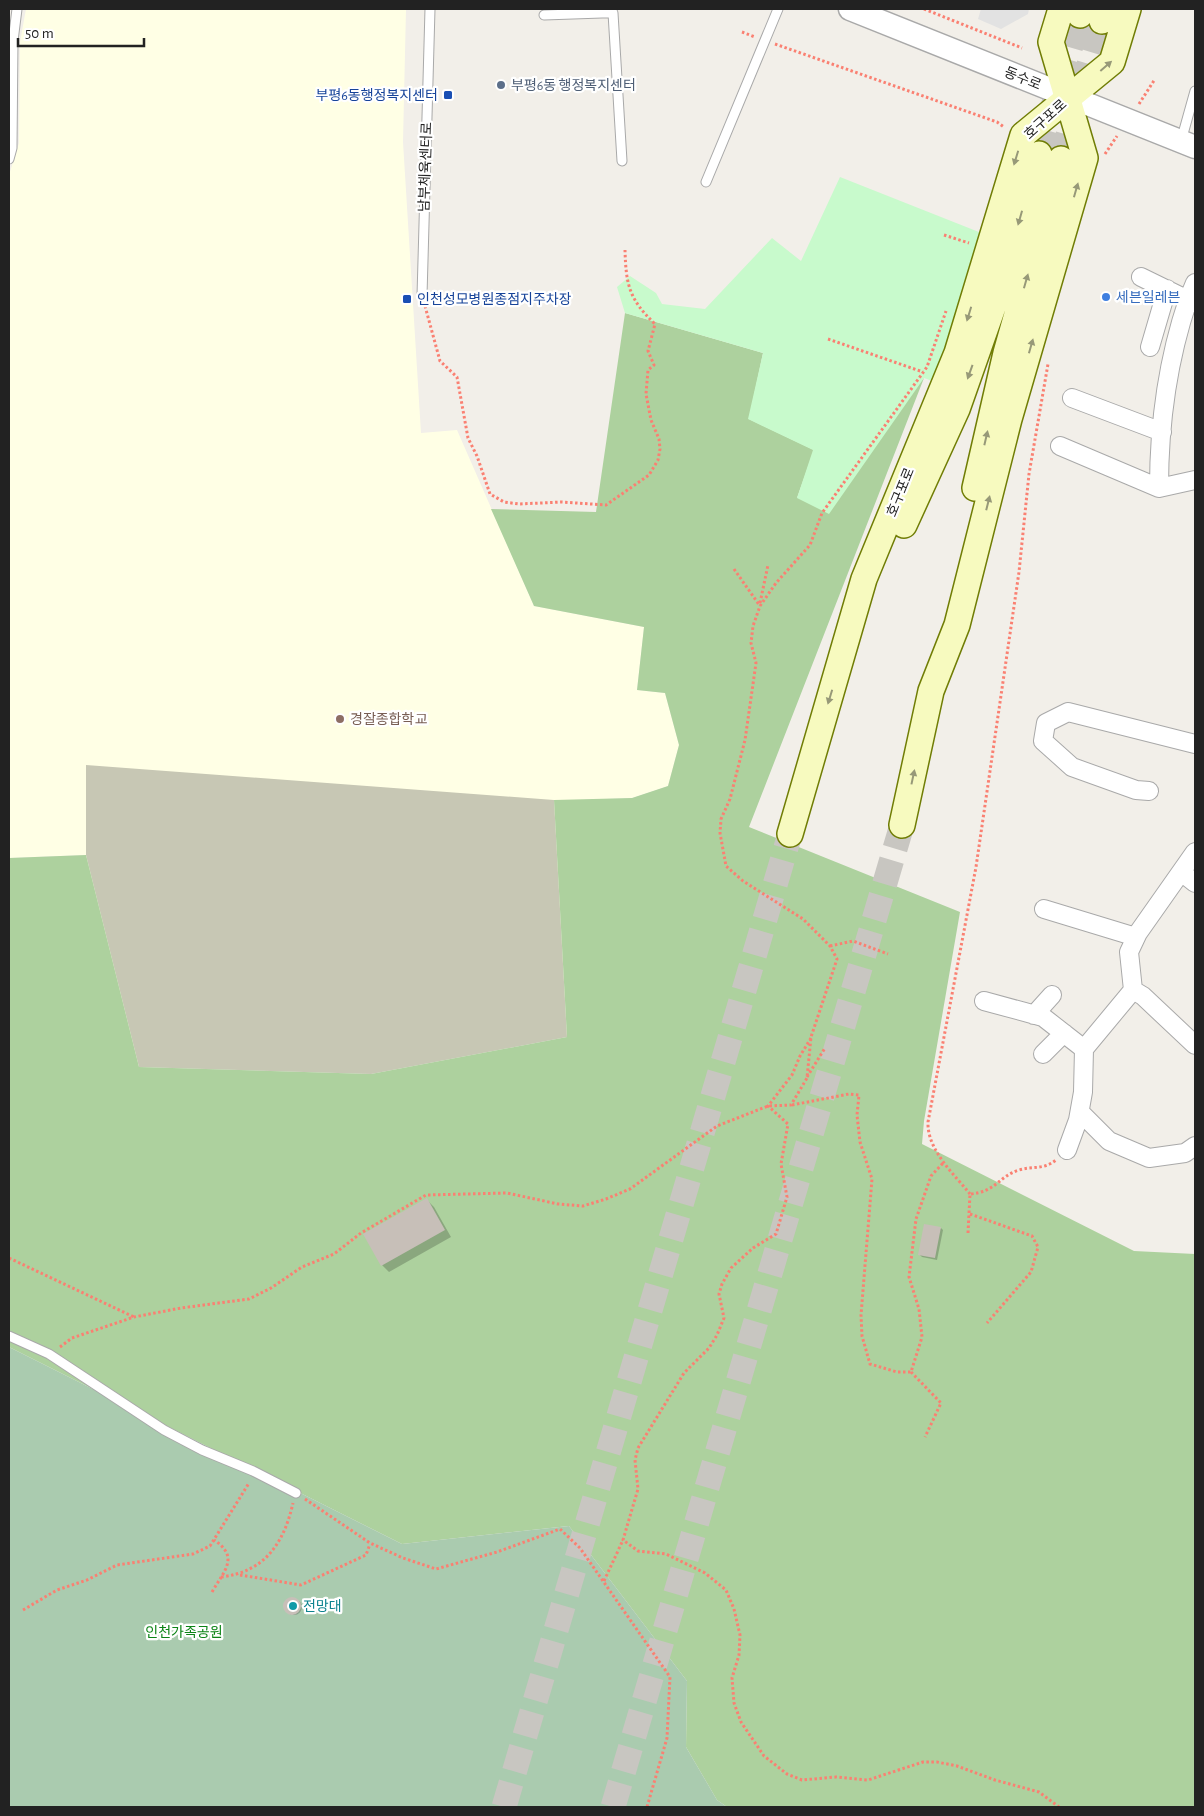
<svg xmlns="http://www.w3.org/2000/svg" width="1204" height="1816" font-family="'Alegreya Sans','Noto Sans KR',sans-serif">
	<style>
		.education { fill: #ffffe5 }
		.construction { fill: #c7c7b4 }
		.forest { fill: #add19e }
		.cemetery { fill: #aacbaf }
		.park { fill: #c8facc }
		.parking { fill: #e2e2e2 }
		.shadow { fill: #0003 }
		.building { fill: #c7bfb8 }
		.lines { fill: none; stroke-linecap: round; stroke-linejoin: round }
		.secondary-tunnel { stroke: #c8c6c1; stroke-width: 25; stroke-dasharray: 25 12; stroke-linecap: butt }
		.service-casing { stroke: #a9a9a9; stroke-width: 11 }
		.minor-casing { stroke: #a9a9a9; stroke-width: 20 }
		.tertiary-casing { stroke: #a9a9a9; stroke-width: 25 }
		.secondary-casing { stroke: #707d05; stroke-width: 28 }
		.path { stroke: #fa8072; stroke-width: 3; stroke-dasharray: 2.5 2.5; stroke-linecap: butt }
		.service { stroke: #fff; stroke-width: 9 }
		.minor { stroke: #fff; stroke-width: 18 }
		.tertiary { stroke: #fff; stroke-width: 22 }
		.secondary { stroke: #f7fabf; stroke-width: 25 }
		.oneway { fill: #979978 }
		.service-dot { fill: #5c6f8a; stroke: #fff; stroke-width: 2 }
		.transit-dot { fill: #1a4fb4; stroke: #fff; stroke-width: 2 }
		.shop-dot { fill: #3f7fe0; stroke: #fff; stroke-width: 2 }
		.education-dot { fill: #8d6e63; stroke: #fff; stroke-width: 2 }
		.culture-dot { fill: #0f9aa8; stroke: #fff; stroke-width: 2 }
		.labels { text-anchor: middle; stroke-width: 4.5; stroke-linejoin: round; paint-order: stroke }
		.street-label { font-size: 14px; fill: #222; stroke: #fff }
		.service-label { font-size: 14px; fill: #4e5e75; stroke: #fff; text-anchor: start }
		.transit-label { font-size: 14px; fill: #164399; stroke: #fff; text-anchor: end }
		.shop-label { font-size: 14px; fill: #366cbe; stroke: #fff; text-anchor: start }
		.education-label { font-size: 14px; fill: #785e54; stroke: #fff; text-anchor: start }
		.culture-label { font-size: 14px; fill: #0d838f; stroke: #fff; text-anchor: start }
		.park-label { font-size: 14px; fill: #0c8416; stroke: #fff }
	</style>
	<rect width="100%" height="100%" fill="#f2efe9"/>
	<path class="education" d="M26,9H406L403,142L421,433L457,430L534,606L644,627L637,690L665,693L679,745L668,786L632,798L554,801L567,1037L139,1067L86,855L9,858V175L19,143L20,42Z"/>
	<path class="construction" d="M86,765L554,800L567,1037L371,1074L139,1067L86,855Z"/>
	<path class="forest" d="M625,313L763,353L749,419L814,450L797,498L924,378L749,827L960,912L924,1121L922,1144L1134,1251L1195,1254V1807H727L717,1800L686,1747L687,1681L569,1526L402,1544L9,1347V858L86,855L139,1067L371,1074L567,1037L554,800L632,798L668,786L679,745L665,693L637,690L644,627L534,606L491,509L596,512Z"/>
	<path class="cemetery" d="M9,1347L402,1544L569,1526L687,1681L686,1747L717,1800L727,1807H9Z"/>
	<path class="park" d="M840,177L989,236L938,383L924,378L829,514L797,498L813,450L748,419L763,353L625,313L617,287L630,276L656,293L662,304L705,309L772,238L801,261Z"/>
	<path class="parking" d="M981,9H1029L1028,14L1001,29L978,19Z"/>
	<path class="shadow" d="M427,1200L434,1207L451,1237L389,1272L382,1265Z
		M941,1228L943,1230L937,1260L922,1257L920,1255Z
		M286 1607a8 8 0 1 1 16 0a8 8 0 1 1-16 0Z"/>
	<path class="building" d="M427,1198L445,1230L381,1266L363,1234Z
		M924,1224L941,1227L935,1258L918,1255Z
		M283 1606a9 9 0 1 1 18 0a9 9 0 1 1-18 0Z"/>
	<g class="lines">
		<path class="secondary-tunnel" d="M1039,154L1080,15
			M1061,159L1102,21
			M504,1807L790,834
			M613,1807L902,825"/>
		<defs>
			<path id="service" d="M602,9V13H613L622,161
				M544,15L602,13
				M1181,141L1195,91
				M9,159L12,148L13,41L17,9
				M706,182L778,9
				M422,296L430,9
				M9,1336L49,1354L164,1430L202,1450L253,1471L296,1493"/>
			<path id="minor" d="M1141,277L1188,300C1168,359 1159,425 1159,488L1195,480
				M1195,283L1188,300L1195,303
				M1150,347L1167,289
				M1072,398L1162,432
				M1060,446L1159,488
				M1149,791L1136,790L1072,767L1043,741L1046,723L1068,712L1195,744
				M1195,852L1138,933L1129,952L1133,990L1143,996L1195,1045
				M1181,872L1195,883
				M1044,909L1136,937
				M984,1001L1043,1017L1084,1049L1133,990
				M1034,1015L1052,995
				M1043,1054L1064,1033
				M1080,1112L1109,1141L1149,1158L1185,1153L1195,1146
				M1067,1150L1078,1120L1083,1092L1084,1049"/>
			<path id="tertiary" d="M850,9L1195,147"/>
			<path id="secondary" d="M1080,15L1082,9
				M1102,21L1105,9
				M975,488L1006,353L1061,159
				M904,525L957,409L1000,287L1039,154
				M902,825L931,691L957,625L1009,419L1085,158L1051,42L1061,9
				M790,834L864,579L957,353L1023,135L1112,62L1128,9"/>
		</defs>
		<use href="#service" class="service-casing"/>
		<use href="#minor" class="minor-casing"/>
		<use href="#tertiary" class="tertiary-casing"/>
		<use href="#secondary" class="secondary-casing"/>
		<path class="path" d="M924,9L1022,48
			M742,32L755,37
			M775,44L997,122L1004,127
			M1139,104L1155,79
			M1105,154L1117,136
			M944,235L969,243
			M425,306L440,361L457,377L468,438L477,456L490,494L504,502L519,504L562,502L606,505L649,475L658,460L660,449L659,439L651,420L646,394L648,370L654,365L648,351L655,324C629,299 626,285 625,250
			M828,339L923,372
			M734,569L760,606
			M760,603L768,565
			M830,946L853,941L888,954
			M811,1038L800,1056L792,1075L768,1106L788,1124L781,1164L787,1197L776,1234L753,1248L731,1268L722,1284L719,1294L724,1318L717,1335L709,1348L684,1373L638,1448L635,1460L638,1489L623,1540L638,1551L666,1554L705,1573L726,1590L734,1609L740,1635L739,1655L732,1678L734,1703L741,1722L764,1756L787,1774L802,1780L836,1777L868,1780L923,1762H937L957,1766L995,1780L1039,1792L1059,1807
			M807,1077L825,1048
			M792,1105L849,1094L859,1095L857,1115L860,1142L872,1179L861,1315L862,1336L870,1364L897,1372H911L922,1337L919,1309L909,1277L916,1219L931,1176L944,1162
			M970,1194C954,1174 927,1150 928,1122L976,867L1019,572L1029,474L1048,364
			M970,1214L1032,1236L1038,1247L1031,1272L987,1323
			M968,1233L970,1194C996,1192 999,1176 1019,1170C1032,1166 1044,1170 1056,1160
			M9,1258L134,1317
			M60,1347L72,1338L134,1317L181,1308L249,1299L271,1288L302,1267L334,1254L361,1233L426,1195L507,1193L558,1204L583,1206L606,1199L630,1189L717,1126L768,1106L791,1105L807,1078L811,1037L837,959L830,946L803,919L743,881L726,866L720,833L721,819L730,799L745,740L756,663L751,643L753,626L760,606L776,583L810,545L822,513L927,367L946,311
			M911,1372L941,1403L925,1437
			M305,1499L370,1543L403,1558L436,1569L497,1552L560,1529L580,1548L670,1677L667,1738L647,1807
			M240,1575L301,1585L366,1555L370,1544
			M221,1577C265,1572 284,1543 293,1503
			M604,1581L623,1540
			M212,1592C224,1571 240,1557 214,1540
			M23,1610L57,1590L87,1580L117,1565L193,1554L210,1546L249,1483"/>
		<use href="#service" class="service"/>
		<use href="#minor" class="minor"/>
		<use href="#tertiary" class="tertiary"/>
		<use href="#secondary" class="secondary"/>
	</g>
	<defs><path id="oneway-solid" d="M-6-.8H1V-3.2L6.5 0L1 3.2V.8H-6Z" transform="scale(1.25)"/></defs>
	<g class="oneway">
		<use href="#oneway-solid" transform="translate(1106 66) rotate(-41)"/>
		<use href="#oneway-solid" transform="translate(1016 158) rotate(107)"/>
		<use href="#oneway-solid" transform="translate(1076 190) rotate(-74)"/>
		<use href="#oneway-solid" transform="translate(1020 218) rotate(106)"/>
		<use href="#oneway-solid" transform="translate(1026 281) rotate(-74)"/>
		<use href="#oneway-solid" transform="translate(969 314) rotate(107)"/>
		<use href="#oneway-solid" transform="translate(1031 346) rotate(-74)"/>
		<use href="#oneway-solid" transform="translate(970 372) rotate(110)"/>
		<use href="#oneway-solid" transform="translate(986 438) rotate(-77)"/>
		<use href="#oneway-solid" transform="translate(988 503) rotate(-76)"/>
		<use href="#oneway-solid" transform="translate(830 697) rotate(107)"/>
		<use href="#oneway-solid" transform="translate(913 777) rotate(-78)"/>
	</g>
	<circle class="service-dot" cx="501" cy="85" r="5"/>
	<g class="transit-dot">
		<rect x="443" y="90" width="10" height="10" rx="2.5"/>
		<rect x="402" y="294" width="10" height="10" rx="2.5"/>
	</g>
	<circle class="shop-dot" cx="1106" cy="297" r="5"/>
	<circle class="education-dot" cx="340" cy="719" r="5"/>
	<circle class="culture-dot" cx="293" cy="1606" r="5"/>
	<g class="labels">
		<g class="street-label">
			<text transform="translate(1023 78) rotate(22)" y="5">동수로</text>
			<text transform="translate(1045 119) rotate(-42)" y="5">호구포로</text>
			<text transform="translate(425 167) rotate(-88)" y="5">남부체육센터로</text>
			<text transform="translate(900 492) rotate(-68)" y="5">호구포로</text>
		</g>
		<g class="service-label">
			<text x="511" y="90">부평6동 행정복지센터</text>
		</g>
		<g class="transit-label">
			<text x="438" y="100">부평6동행정복지센터</text>
			<text x="417" y="304" text-anchor="start">인천성모병원종점지주차장</text>
		</g>
		<g class="shop-label">
			<text x="1116" y="302">세븐일레븐</text>
		</g>
		<g class="education-label">
			<text x="350" y="724">경잘종합학교</text>
		</g>
		<g class="culture-label">
			<text x="303" y="1611">전망대</text>
		</g>
		<g class="park-label">
			<text x="184" y="1637">인천가족공원</text>
		</g>
	</g>
	<rect width="1204" height="1816" fill="none" stroke="#222222" stroke-width="20"/>
	<path d="M18 38v8h126v-8" fill="none" stroke="#222222" stroke-width="2.5"/>
	<text x="25" y="38" font-size="15" fill="#222222" stroke="#ffffff" stroke-width="4" paint-order="stroke">50 m</text>
</svg>
